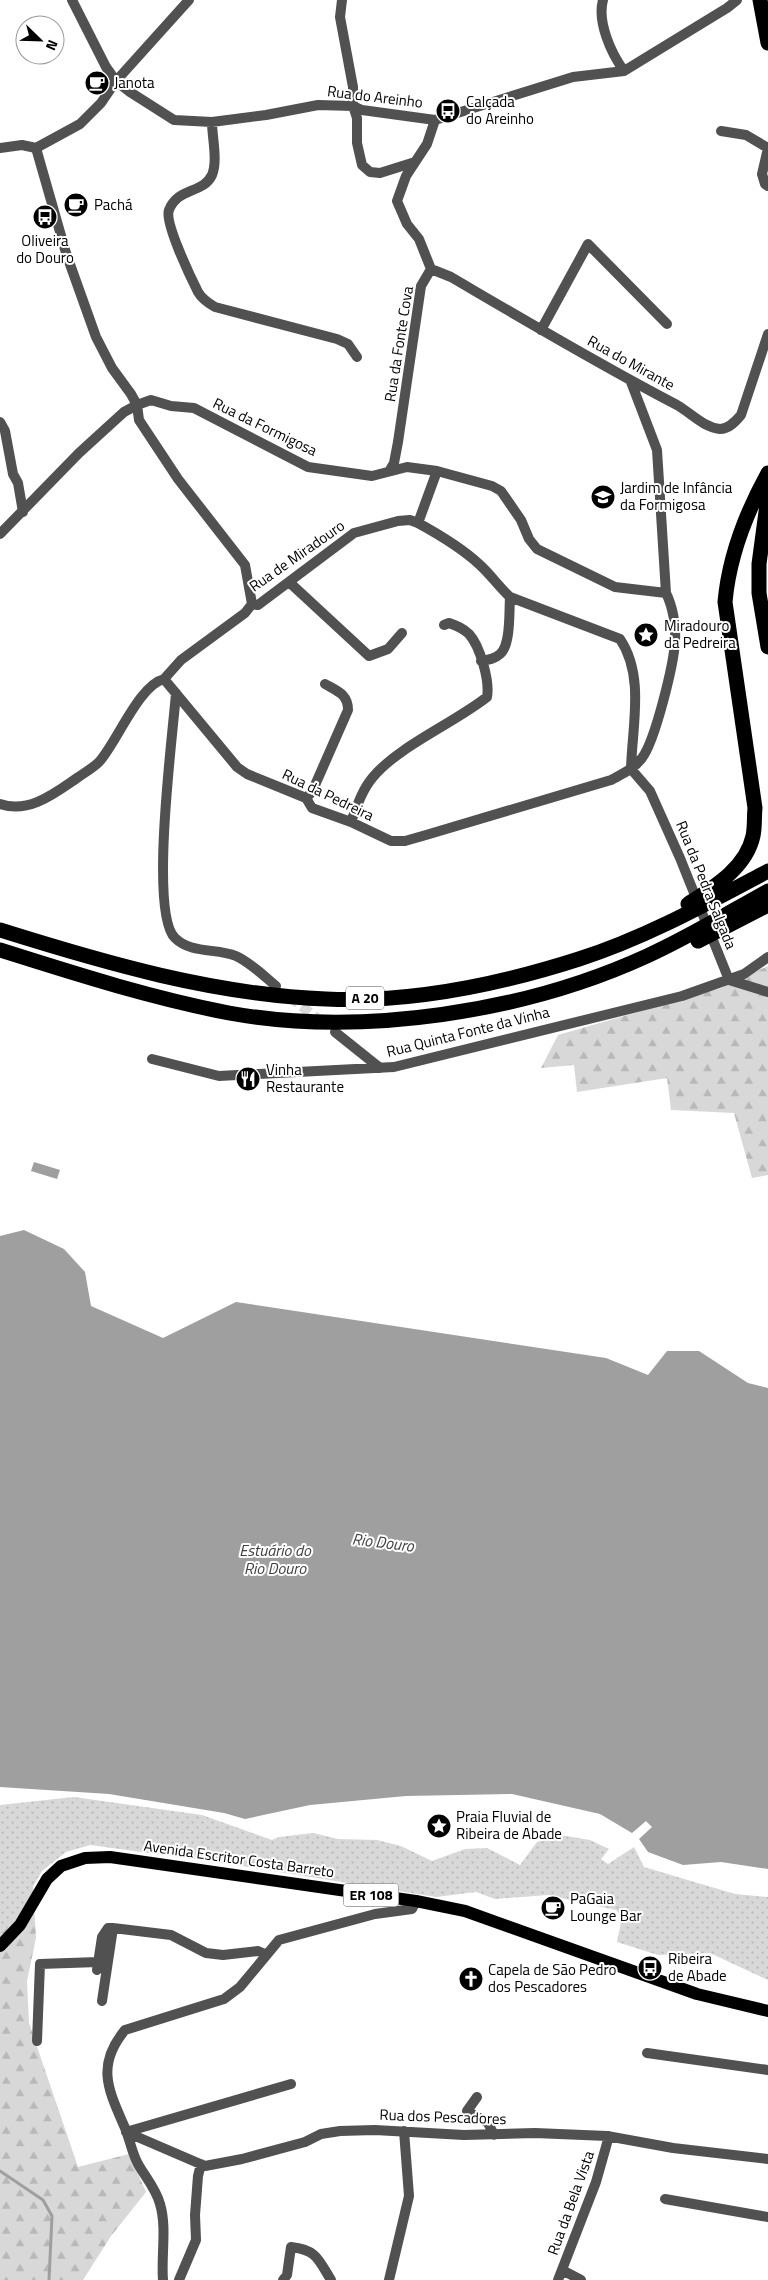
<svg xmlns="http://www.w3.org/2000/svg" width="768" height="2280" font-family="'Titillium Web',sans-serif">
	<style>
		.forest { fill: url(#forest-firs) }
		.park { fill: url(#park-dots) }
		.water { fill: #9f9f9f }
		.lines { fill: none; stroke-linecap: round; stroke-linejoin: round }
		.stream { stroke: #9f9f9f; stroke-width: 3 }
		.minor-tunnel { stroke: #d9d9d9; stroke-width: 10; stroke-dasharray: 10 5; stroke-linecap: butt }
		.minor { stroke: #515151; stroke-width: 10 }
		.tertiary { stroke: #515151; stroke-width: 10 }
		.primary { stroke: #000; stroke-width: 12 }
		.motorway { stroke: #000; stroke-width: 15 }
		.labels { text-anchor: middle; stroke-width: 4; stroke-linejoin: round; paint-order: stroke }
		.shield { fill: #fff; stroke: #4c4c4c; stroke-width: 1 }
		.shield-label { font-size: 14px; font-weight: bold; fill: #000 }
		.poi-label { font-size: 15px; fill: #000; stroke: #fff; text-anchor: start }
		.street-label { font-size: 15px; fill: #000; stroke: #fff }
		.water-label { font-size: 16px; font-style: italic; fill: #404040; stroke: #fff }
	</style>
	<defs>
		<pattern id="forest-firs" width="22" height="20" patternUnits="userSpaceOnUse" patternTransform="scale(1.25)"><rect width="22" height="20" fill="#d8d8d8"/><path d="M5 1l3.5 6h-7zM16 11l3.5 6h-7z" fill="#b8b8b8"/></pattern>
		<pattern id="park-dots" width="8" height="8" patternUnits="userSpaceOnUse" patternTransform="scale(1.25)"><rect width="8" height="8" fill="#d8d8d8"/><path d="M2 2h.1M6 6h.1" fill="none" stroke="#b8b8b8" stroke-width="1.8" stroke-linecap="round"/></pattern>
	</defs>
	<rect width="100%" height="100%" fill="#fff"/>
	<path class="forest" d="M768,966V1175L752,1178L734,1113L671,1110L667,1078L577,1092L574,1065L541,1068L558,1035L721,988Z
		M0,1814L43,1864L33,1886L36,1938L27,1981L29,2023L78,2167L129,2154L146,2192L111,2236L83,2280H0Z"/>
	<path class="park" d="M74,1797L202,1815L272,1840L279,1837L313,1833L338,1839L377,1840L401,1846L432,1861L465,1849L487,1848L520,1865L537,1842L560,1835L590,1840L609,1849L601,1859L608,1864L634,1847L644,1867L735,1894L768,1897V1980L710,1953L658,1955L617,1942L622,1917L616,1910L548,1895L495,1899L476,1892L436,1897L236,1865L90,1845L66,1852L42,1871L11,1924L0,1935V1805Z"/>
	<path class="water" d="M34,1162L60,1170L57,1179L31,1171Z
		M24,1230L64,1249L85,1272L91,1306L163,1338L236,1302L606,1358L648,1375L667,1351H699L748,1383L768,1388V1869L721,1862L683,1865L648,1852L639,1839L652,1827L646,1821L632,1833L600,1814L512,1794L406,1796L310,1805L245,1819L224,1813L109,1794L0,1787V1236Z"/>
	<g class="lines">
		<path class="stream" d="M0,2171L43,2200L52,2216L49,2280"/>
		<path class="minor-tunnel" d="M290,997L322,1022"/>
		<path class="minor" d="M72,0L106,67L116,81L130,92L174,120L212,122L266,115L318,105L353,106L362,110L435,120L573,77L624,71L727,8L737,0
			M342,0L340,17L353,87V106L357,118V143L362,165L370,172L380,173L415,162
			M603,0C597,22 611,53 624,71
			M212,122C212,137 218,161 212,175C203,194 178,187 169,210C164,222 191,278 198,292C202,299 208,303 215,307L337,339L348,344L357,357
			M721,131L746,135L768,148L762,174L765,184L768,186
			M36,148L66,253L96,337L112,368L131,394L137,405L139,420L178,479L245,565L252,604
			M431,269L451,277C526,321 600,365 677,405C691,413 703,427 720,429C729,429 736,421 741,415L768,334
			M541,330L588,244L667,324
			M0,422L5,431L13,474L18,483L23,512
			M390,470L394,463L398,442L421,286L431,269L419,239L407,224L397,201L406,176L427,144L435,120
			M418,523L437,471
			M0,534L79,453L124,412L137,405L151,400L171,406L194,408L308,467L372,476L407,467L437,471L492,486L501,491L521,520L529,539L537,549L615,587L666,593
			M289,582L369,656L388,649L402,633
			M252,604L258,605L354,533L398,521L410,520L418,523C440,535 462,548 480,565C491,575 499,587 510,597L620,639C645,676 632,727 631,769
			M481,661C488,660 495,659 500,654C511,645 509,611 510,597
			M164,679L237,767L247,774L306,798L312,808L351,822L391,841H405L426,835L611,780C622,774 634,769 642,758C655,741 674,664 675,641C676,626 673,607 666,593L657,450L631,382
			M164,679L181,660L245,613L252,604
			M176,693C173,734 149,913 175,938C191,954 217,948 236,956C251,963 264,976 276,986
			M631,769L650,791L680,858L729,980
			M306,798L312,792L348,710C348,694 337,691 325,684
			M0,804C29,814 55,793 77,778C84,773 93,768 99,762C117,742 139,685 164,679
			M351,822C357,806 362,790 373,777C399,746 454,723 487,697C490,681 480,646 469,634C463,628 457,626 449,623L444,625
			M729,980L768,992
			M335,1032L380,1068
			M152,1059L219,1076L394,1067L682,996L744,974L768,957
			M97,1970L102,1937L108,1928H113L171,1935L206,1953L223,1955L258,1951L265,1954
			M102,2001L113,1928
			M37,2041L40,1964L98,1962
			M647,2053L768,2070
			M477,2097L467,2111L488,2123L494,2135
			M126,2132L205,2166L242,2159L305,2142L321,2134L340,2131L375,2130L464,2135L535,2133L607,2136L673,2148L768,2159
			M126,2132L291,2084
			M665,2199L768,2217
			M562,2270L581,2280
			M163,2280C161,2256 167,2227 160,2204C156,2189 146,2178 138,2164C132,2153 130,2140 125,2128C109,2091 95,2066 125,2030L224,1999L240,1987L279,1940L375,1914L412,1909L416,1901
			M179,2280L196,2240L195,2215L198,2176L201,2164
			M283,2280L287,2275L291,2247C317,2250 318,2259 331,2280
			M389,2280L409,2196L404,2131
			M558,2280L596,2182L609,2136"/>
		<path class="tertiary" d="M0,148L22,145L36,148L80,124L101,103L116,81L189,0"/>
		<path class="primary" d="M0,1946L20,1925L47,1879L61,1866L85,1858L110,1857L416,1901L465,1911L697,1994L768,2011"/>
		<path class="motorway" d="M760,0L768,43
			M768,497L759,564V593L768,647
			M688,904C714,887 746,868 753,836C755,827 754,817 755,808L725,602C729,557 746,513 768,473
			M0,930C105,963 215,995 326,999C410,1003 498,985 579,959C645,938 706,904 768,871
			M698,941L768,905
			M0,950C76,974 151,998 229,1013C362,1037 525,1012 647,956C689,937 728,913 768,891"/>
	</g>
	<defs>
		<symbol id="cafe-disc" viewBox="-11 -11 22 22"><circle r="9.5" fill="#000" stroke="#fff"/><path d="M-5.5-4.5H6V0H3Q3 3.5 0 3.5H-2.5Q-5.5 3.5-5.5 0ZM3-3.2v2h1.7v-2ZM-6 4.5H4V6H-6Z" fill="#fff"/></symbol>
		<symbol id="bus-disc" viewBox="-11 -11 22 22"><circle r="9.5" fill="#000" stroke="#fff"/><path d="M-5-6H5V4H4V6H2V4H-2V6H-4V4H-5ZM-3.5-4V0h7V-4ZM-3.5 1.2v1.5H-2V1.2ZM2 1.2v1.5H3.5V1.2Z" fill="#fff"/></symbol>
		<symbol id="school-disc" viewBox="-11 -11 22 22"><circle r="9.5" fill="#000" stroke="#fff"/><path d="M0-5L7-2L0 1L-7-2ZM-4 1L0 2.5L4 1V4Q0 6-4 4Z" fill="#fff"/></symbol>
		<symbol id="sight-disc" viewBox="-11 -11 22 22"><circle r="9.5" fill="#000" stroke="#fff"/><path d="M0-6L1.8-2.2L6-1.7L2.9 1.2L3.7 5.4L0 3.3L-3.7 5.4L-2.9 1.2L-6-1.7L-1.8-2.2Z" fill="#fff"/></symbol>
		<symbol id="restaurant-disc" viewBox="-11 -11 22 22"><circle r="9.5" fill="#000" stroke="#fff"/><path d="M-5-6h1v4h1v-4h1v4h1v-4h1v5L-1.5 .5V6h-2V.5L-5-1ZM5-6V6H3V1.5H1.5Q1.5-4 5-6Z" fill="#fff"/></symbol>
		<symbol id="church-disc" viewBox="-11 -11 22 22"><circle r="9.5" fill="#000" stroke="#fff"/><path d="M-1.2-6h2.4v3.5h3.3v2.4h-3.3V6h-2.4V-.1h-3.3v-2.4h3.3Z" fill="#fff"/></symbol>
	</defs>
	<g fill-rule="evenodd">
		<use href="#cafe-disc" x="83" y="69" width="28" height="28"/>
		<use href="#bus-disc" x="434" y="97" width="28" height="28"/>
		<use href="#cafe-disc" x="62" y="191" width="28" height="28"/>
		<use href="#bus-disc" x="31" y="203" width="28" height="28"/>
		<use href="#school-disc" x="589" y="483" width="28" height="28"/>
		<use href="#sight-disc" x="632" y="621" width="28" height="28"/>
		<use href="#restaurant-disc" x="234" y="1065" width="28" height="28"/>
		<use href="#sight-disc" x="425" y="1812" width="28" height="28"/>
		<use href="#cafe-disc" x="539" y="1894" width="28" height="28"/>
		<use href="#bus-disc" x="636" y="1954" width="28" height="28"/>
		<use href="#church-disc" x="457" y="1965" width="28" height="28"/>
	</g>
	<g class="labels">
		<g class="shield">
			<rect x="346" y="986.5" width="38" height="23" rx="4"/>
			<rect x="343.5" y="1883.5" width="55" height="23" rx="4"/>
		</g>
		<g class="shield-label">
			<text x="365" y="1003">A 20</text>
			<text x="371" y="1900">ER 108</text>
		</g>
		<g class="poi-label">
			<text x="114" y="88">Janota</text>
			<text x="466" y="107">Calçada<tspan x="466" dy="17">do Areinho</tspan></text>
			<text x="94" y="210">Pachá</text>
			<text x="45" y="246" text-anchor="middle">Oliveira<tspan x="45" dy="17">do Douro</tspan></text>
			<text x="620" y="493">Jardim de Infância<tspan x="620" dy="17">da Formigosa</tspan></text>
			<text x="664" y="631">Miradouro<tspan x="664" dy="17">da Pedreira</tspan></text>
			<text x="266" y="1075">Vinha<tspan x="266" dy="17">Restaurante</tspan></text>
			<text x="456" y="1822">Praia Fluvial de<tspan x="456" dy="17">Ribeira de Abade</tspan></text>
			<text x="570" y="1904">PaGaia<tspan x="570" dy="17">Lounge Bar</tspan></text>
			<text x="668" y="1964">Ribeira<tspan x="668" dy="17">de Abade</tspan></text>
			<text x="488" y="1975">Capela de São Pedro<tspan x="488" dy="17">dos Pescadores</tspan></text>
		</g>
		<g class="street-label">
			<text transform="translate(375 97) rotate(7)" y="5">Rua do Areinho</text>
			<text transform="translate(399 344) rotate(-81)" y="5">Rua da Fonte Cova</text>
			<text transform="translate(631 363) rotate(29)" y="5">Rua do Mirante</text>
			<text transform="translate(265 427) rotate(26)" y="5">Rua da Formigosa</text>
			<text transform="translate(297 556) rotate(-35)" y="5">Rua de Miradouro</text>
			<text transform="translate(328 795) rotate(26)" y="5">Rua da Pedreira</text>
			<text transform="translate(706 885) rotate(68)" y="5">Rua da Pedra Salgada</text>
			<text transform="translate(468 1032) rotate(-14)" y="5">Rua Quinta Fonte da Vinha</text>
			<text transform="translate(239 1859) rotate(8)" y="5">Avenida Escritor Costa Barreto</text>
			<text transform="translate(443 2117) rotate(2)" y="5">Rua dos Pescadores</text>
			<text transform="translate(571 2203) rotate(-70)" y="5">Rua da Bela Vista</text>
		</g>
		<g class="water-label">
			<text transform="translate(383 1542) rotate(7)" y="6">Rio Douro</text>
			<text x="275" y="1556">Estuário do<tspan x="275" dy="18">Rio Douro</tspan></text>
		</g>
	</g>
	<g transform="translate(40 40) rotate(113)"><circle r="24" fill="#ffffff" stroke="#999999"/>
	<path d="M0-4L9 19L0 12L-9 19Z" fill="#000000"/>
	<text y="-8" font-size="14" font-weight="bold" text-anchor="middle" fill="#000000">N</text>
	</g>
</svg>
